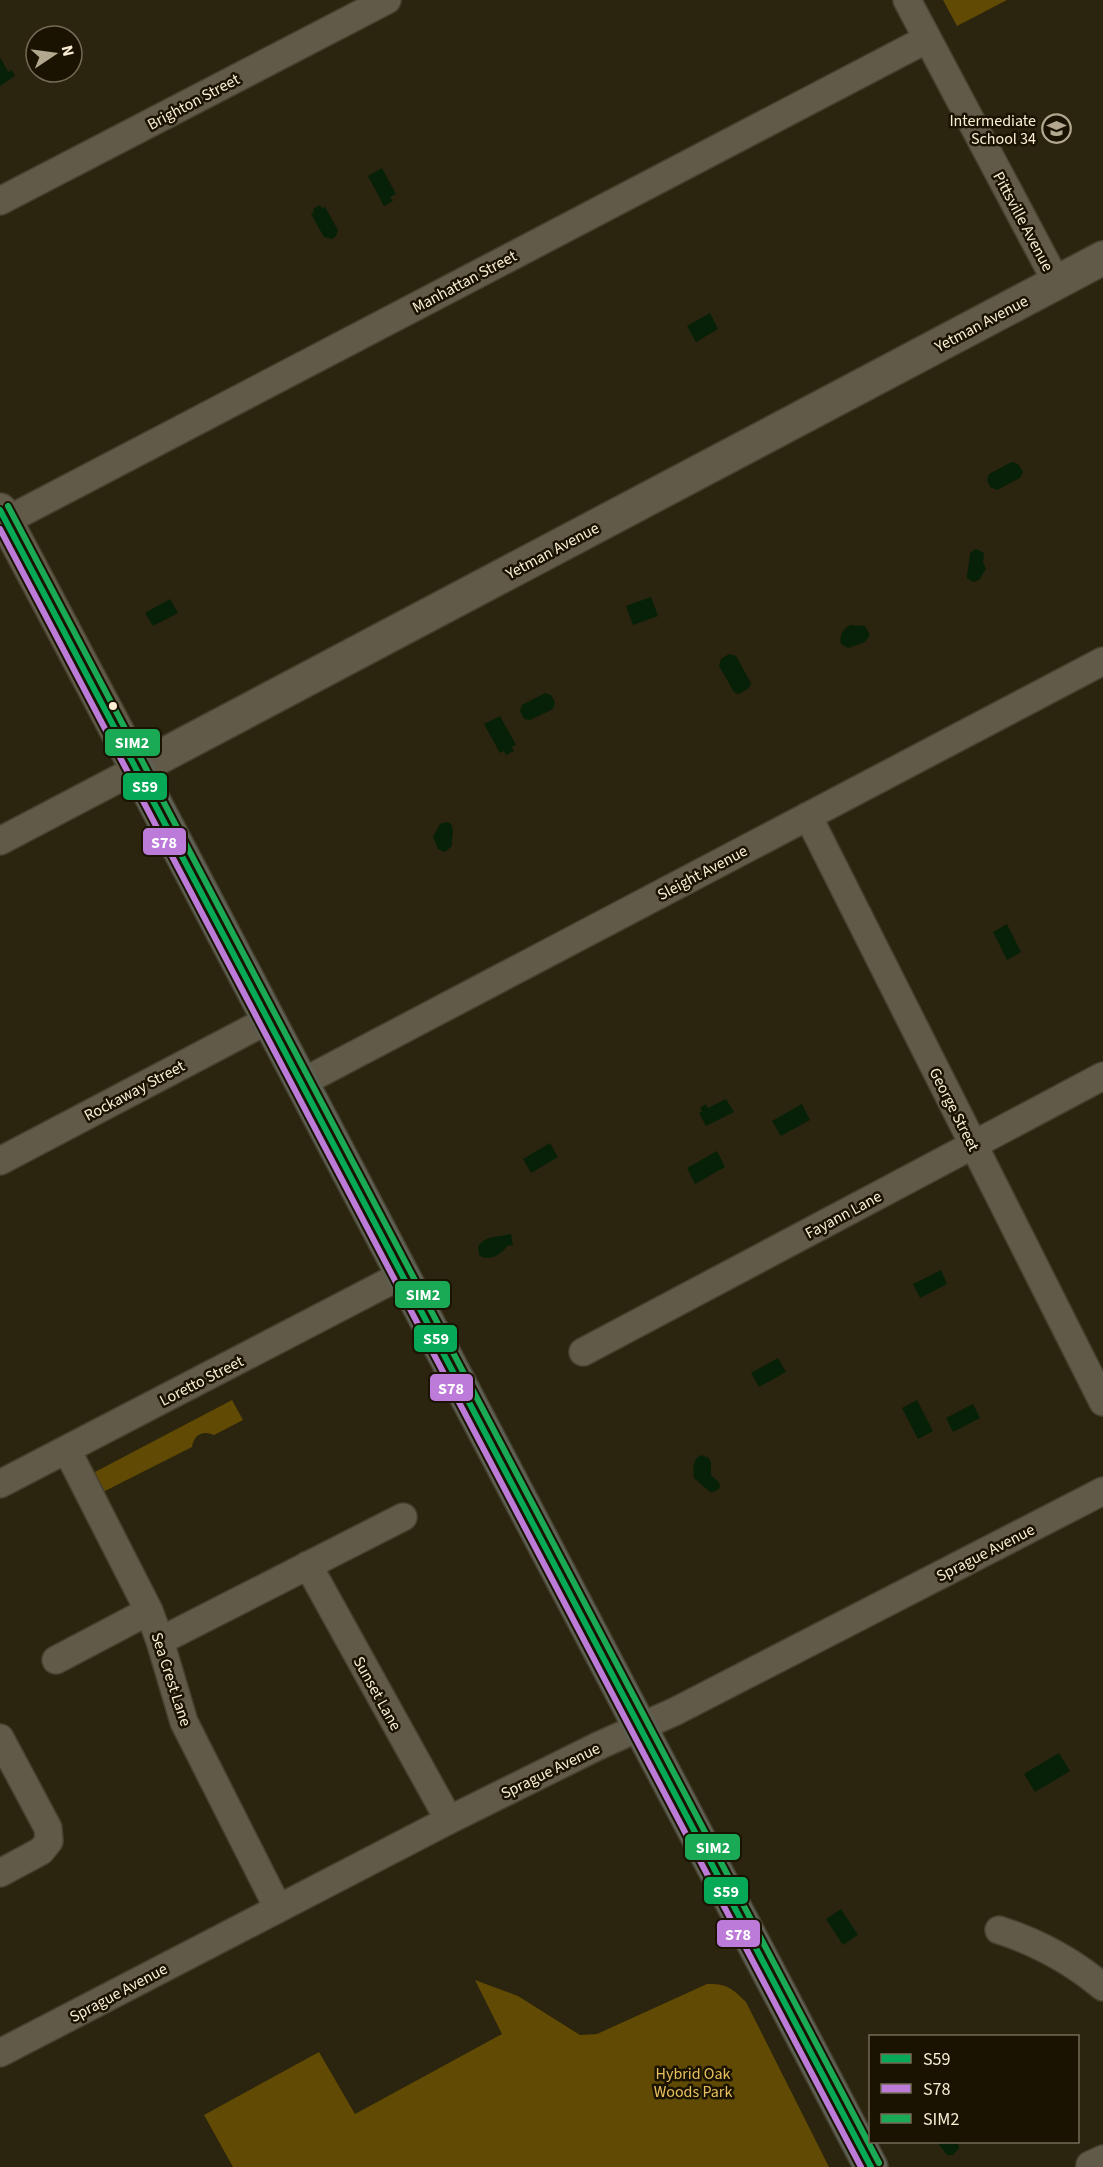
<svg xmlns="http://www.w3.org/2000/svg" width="1103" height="2167" font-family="'Source Sans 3',sans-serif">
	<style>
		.green { fill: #614a03 }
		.water { fill: #072109 }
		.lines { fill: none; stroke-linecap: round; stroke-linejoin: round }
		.minor-casing { stroke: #46402f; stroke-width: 30 }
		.tertiary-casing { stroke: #46402f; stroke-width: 36 }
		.primary-casing { stroke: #46402f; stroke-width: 36 }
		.minor { stroke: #615a48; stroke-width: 27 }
		.tertiary { stroke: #615a48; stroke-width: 33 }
		.primary { stroke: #5d6053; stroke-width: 33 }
		.bus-1-casing { stroke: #1b1301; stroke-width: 10 }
		.bus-2-casing { stroke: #1b1301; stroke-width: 10 }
		.bus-3-casing { stroke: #1b1301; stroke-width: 10 }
		.bus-1 { stroke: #06aa56; stroke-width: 6 }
		.bus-2 { stroke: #bd7bd9; stroke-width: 6 }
		.bus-3 { stroke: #1aa954; stroke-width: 6 }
		.bus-dot { fill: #faefd5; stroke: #1b1301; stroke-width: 2 }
		.labels { text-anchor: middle; stroke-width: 5; stroke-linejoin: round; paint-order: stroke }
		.street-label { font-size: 16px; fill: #faefd5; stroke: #1b1301 }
		.poi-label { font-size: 16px; fill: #faefd5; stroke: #1b1301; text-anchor: end }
		.park-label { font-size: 16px; fill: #e8c05e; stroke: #1b1301 }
		.line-badge { stroke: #1b1301; stroke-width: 2 }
		.badge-label { font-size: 16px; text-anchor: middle; font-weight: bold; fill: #fff }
	</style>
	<rect width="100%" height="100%" fill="#2b240e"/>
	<path class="green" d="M943,0H1007L957,26Z
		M232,1400L243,1420L214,1435C203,1430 194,1434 192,1447L103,1492L93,1473Z
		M475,1980L518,1996L580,2035L597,2034L707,1984C726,1983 732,1988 746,2002L829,2167H233L204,2115L319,2052L355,2114L502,2034Z"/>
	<path class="water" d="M0,57L8,72L12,70L15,76L0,86Z
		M382,168L396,194L390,197L393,201L384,206L368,176Z
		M320,205L322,208L325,207L338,230L336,236L332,239L324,237L311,214L314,212L313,209Z
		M710,313L718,329L696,342L687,326Z
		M1012,462L1018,464L1023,472L1020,478L997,490L990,487L987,480L989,474Z
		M976,549L984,553L983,562L986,569L979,580L973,582L967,578C967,575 970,558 970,553Z
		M651,597L658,616L633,625L626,606Z
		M170,599L178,613L153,626L145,613Z
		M851,625L865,626L870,635L865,642L848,648L841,644C839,636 843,628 851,625Z
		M729,654L736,656L751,683L749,688L739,694L734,692L719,666L721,659Z
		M545,693L551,695L555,702L553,709L530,720L524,719L520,711L522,705Z
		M500,716L516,745L512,747L514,751L506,755L504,751L500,753L484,724Z
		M447,822L451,824C455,831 451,837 452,846L445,852L438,849L433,837L440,824Z
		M1007,924L1021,952L1007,960L993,932Z
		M726,1099L734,1112L706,1126L699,1113L702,1111L700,1108L706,1104L708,1108Z
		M802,1104L810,1120L781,1136L772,1121Z
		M550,1143L558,1157L531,1173L523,1159Z
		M717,1151L725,1167L695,1184L687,1168Z
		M511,1234L513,1245L507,1246C502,1255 488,1262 479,1255L478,1246C487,1235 499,1237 511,1234Z
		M941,1270L947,1284L920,1298L913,1284Z
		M778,1358L786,1372L759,1387L751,1373Z
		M917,1400L933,1431L918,1439L902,1408Z
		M973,1404L980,1418L953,1432L946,1418Z
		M701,1455L709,1458L711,1463V1475L719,1482L720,1488L714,1492H710L694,1478C693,1470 692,1459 701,1455Z
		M1059,1753L1070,1771L1035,1792L1024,1774Z
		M841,1909L858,1935L843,1945L826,1919Z
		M937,2142H958L959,2148L953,2155H947Z"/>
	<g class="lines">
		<defs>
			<path id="minor" d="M907,0L1057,283
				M0,201L387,0
				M0,524L927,39
				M808,816L1103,1402
				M0,841L137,769
				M301,1083L1103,661
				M0,1161L268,1020
				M583,1352L1103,1076
				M67,1450L149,1611L160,1641L184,1722L278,1908
				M0,1484L402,1275
				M308,1565L449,1820
				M160,1641L403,1517
				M56,1660L149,1611
				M0,1738L48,1828L49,1841L41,1851L0,1873
				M999,1930C1037,1942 1072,1961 1103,1987
				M0,2053L449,1820L598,1746L676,1711L1103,1491
				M1090,2165L1103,2159"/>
			<path id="tertiary" d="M0,510L137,769L1103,258"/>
			<path id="primary" d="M137,769L871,2167"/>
		</defs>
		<use href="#minor" class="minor-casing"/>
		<use href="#tertiary" class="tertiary-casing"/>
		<use href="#primary" class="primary-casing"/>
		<use href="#minor" class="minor"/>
		<use href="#tertiary" class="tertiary"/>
		<use href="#primary" class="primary"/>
		<defs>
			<path id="bus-1" d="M0,510L871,2167"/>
			<path id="bus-2" d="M0,529L861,2167"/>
			<path id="bus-3" d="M8,506L879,2163"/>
		</defs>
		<use href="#bus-1" class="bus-1-casing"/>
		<use href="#bus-2" class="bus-2-casing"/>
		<use href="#bus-3" class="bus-3-casing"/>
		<use href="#bus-1" class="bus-1"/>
		<use href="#bus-2" class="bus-2"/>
		<use href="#bus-3" class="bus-3"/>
	</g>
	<defs>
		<symbol id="school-ring" viewBox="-11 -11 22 22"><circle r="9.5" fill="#1b1301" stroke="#b2a88f" stroke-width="1.5"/><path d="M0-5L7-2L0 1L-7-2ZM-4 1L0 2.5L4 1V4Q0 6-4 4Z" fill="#b2a88f"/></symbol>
	</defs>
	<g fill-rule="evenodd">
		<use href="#school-ring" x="1040" y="112" width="33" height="33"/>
	</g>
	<circle class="bus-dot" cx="113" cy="706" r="5"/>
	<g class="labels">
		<g class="street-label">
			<text transform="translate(193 101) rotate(-28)" y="6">Brighton Street</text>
			<text transform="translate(1024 221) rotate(62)" y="6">Pittsville Avenue</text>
			<text transform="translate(464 281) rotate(-28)" y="6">Manhattan Street</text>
			<text transform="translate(981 323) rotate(-28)" y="6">Yetman Avenue</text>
			<text transform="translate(552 550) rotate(-28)" y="6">Yetman Avenue</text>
			<text transform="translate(702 872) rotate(-28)" y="6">Sleight Avenue</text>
			<text transform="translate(134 1090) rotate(-28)" y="6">Rockaway Street</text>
			<text transform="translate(955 1109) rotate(63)" y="6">George Street</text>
			<text transform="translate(843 1214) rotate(-28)" y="6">Fayann Lane</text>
			<text transform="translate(201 1380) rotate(-27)" y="6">Loretto Street</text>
			<text transform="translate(985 1552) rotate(-27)" y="6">Sprague Avenue</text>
			<text transform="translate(172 1679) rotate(72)" y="6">Sea Crest Lane</text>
			<text transform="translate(378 1693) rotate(61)" y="6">Sunset Lane</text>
			<text transform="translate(550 1770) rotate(-26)" y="6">Sprague Avenue</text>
			<text transform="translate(118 1992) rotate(-28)" y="6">Sprague Avenue</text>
		</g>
		<g class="poi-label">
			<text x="1036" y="126">Intermediate<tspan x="1036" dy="18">School 34</tspan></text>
		</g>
		<g class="park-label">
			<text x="693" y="2079">Hybrid Oak<tspan x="693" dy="18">Woods Park</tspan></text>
		</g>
	</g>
	<g class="line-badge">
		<rect x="104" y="728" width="57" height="29" rx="6" fill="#1aa954"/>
		<rect x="122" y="772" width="46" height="29" rx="6" fill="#06aa56"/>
		<rect x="142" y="827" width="45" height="29" rx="6" fill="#bd7bd9"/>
		<rect x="394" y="1280" width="57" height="29" rx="6" fill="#1aa954"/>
		<rect x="413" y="1324" width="45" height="29" rx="6" fill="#06aa56"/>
		<rect x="429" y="1373" width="45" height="29" rx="6" fill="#bd7bd9"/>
		<rect x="684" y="1833" width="57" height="28" rx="6" fill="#1aa954"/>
		<rect x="703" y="1876" width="46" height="29" rx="6" fill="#06aa56"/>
		<rect x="716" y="1919" width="45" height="29" rx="6" fill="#bd7bd9"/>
	</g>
	<g class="badge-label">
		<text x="132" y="748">SIM2</text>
		<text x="145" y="792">S59</text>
		<text x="164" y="848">S78</text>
		<text x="423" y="1300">SIM2</text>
		<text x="436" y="1344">S59</text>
		<text x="451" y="1394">S78</text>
		<text x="713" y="1853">SIM2</text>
		<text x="726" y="1897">S59</text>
		<text x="738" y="1940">S78</text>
	</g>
	<rect x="869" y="2035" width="210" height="108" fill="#1b1301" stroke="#746b56" stroke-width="1.5"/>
	<rect x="881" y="2054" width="30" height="9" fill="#06aa56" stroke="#746b56" stroke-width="1.5"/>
	<text x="923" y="2065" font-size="18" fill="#faefd5">S59</text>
	<rect x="881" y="2084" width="30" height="9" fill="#bd7bd9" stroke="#746b56" stroke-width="1.5"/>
	<text x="923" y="2095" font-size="18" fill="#faefd5">S78</text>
	<rect x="881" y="2114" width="30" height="9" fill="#1aa954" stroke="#746b56" stroke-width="1.5"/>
	<text x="923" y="2125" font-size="18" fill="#faefd5">SIM2</text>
	<g transform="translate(54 54) rotate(77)"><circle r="28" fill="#1b1301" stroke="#746b56" stroke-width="1.5"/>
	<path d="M0-4.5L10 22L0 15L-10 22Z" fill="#b2a88f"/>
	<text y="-9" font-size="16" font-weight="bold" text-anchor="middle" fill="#faefd5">N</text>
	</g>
</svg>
